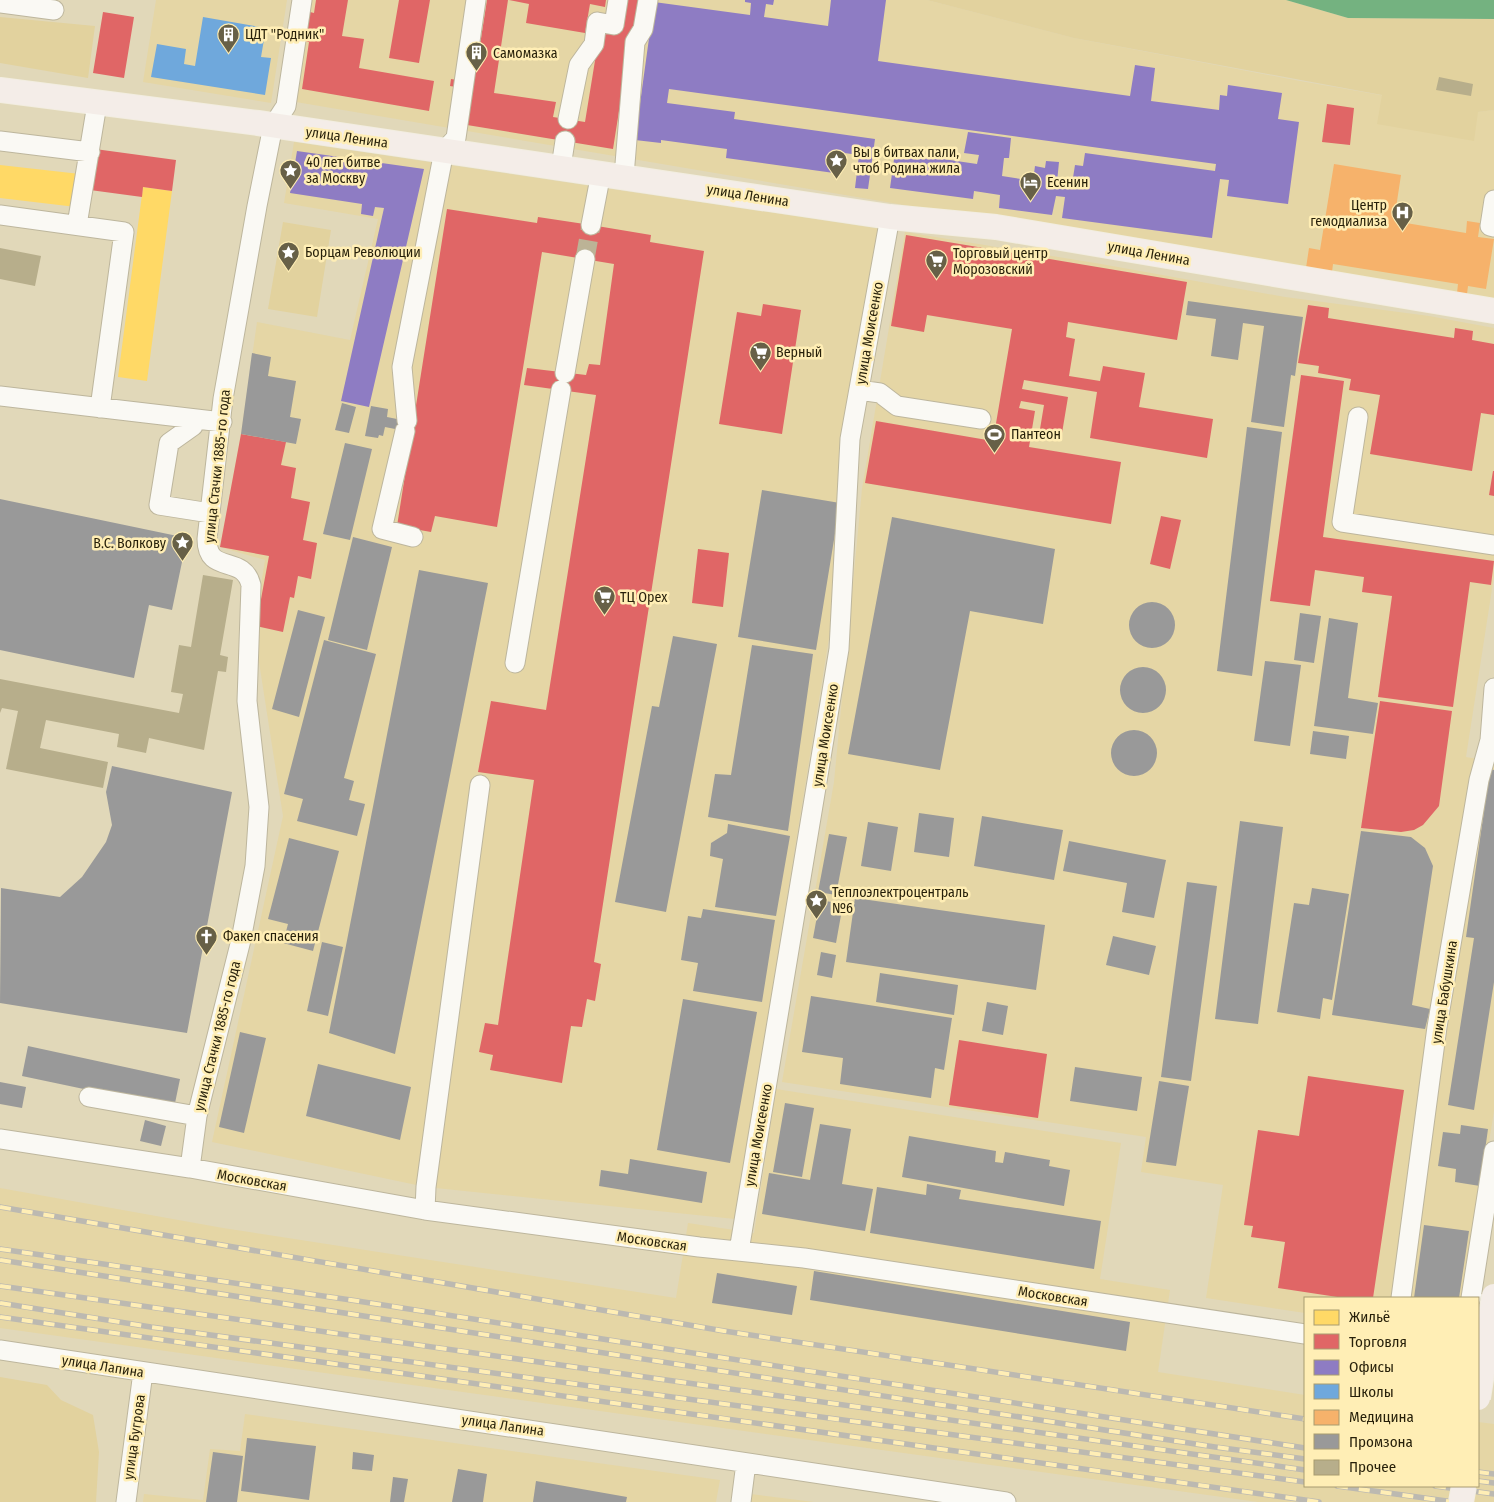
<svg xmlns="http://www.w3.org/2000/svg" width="1494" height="1502" font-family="'Fira Sans Condensed',sans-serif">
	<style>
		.built { fill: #e5d6a5 }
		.green { fill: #e2d29e }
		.water { fill: #74b280 }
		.homes { fill: #ffd966 }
		.shops { fill: #e06666 }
		.offices { fill: #8e7cc3 }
		.schools { fill: #6fa8dc }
		.health { fill: #f6b26b }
		.industry { fill: #999 }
		.building { fill: #b7ae8b }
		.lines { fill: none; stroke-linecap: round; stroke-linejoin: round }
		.minor-tunnel { stroke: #bcb396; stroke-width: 19; stroke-dasharray: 19 9; stroke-linecap: butt }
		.minor-casing { stroke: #bdb69d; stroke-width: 21 }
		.major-casing { stroke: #f2ede0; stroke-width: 26 }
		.minor { stroke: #faf9f4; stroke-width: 19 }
		.major { stroke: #f4ede8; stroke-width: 24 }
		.rail-casing { stroke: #bcb9b1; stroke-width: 5.5 }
		.rail { stroke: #ffeeb5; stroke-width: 4; stroke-dasharray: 11; stroke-linecap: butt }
		.major-bridge-casing { stroke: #f2ede0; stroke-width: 26; stroke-linecap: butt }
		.major-bridge { stroke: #f4ede8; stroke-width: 24 }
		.labels { text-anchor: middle; stroke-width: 5; stroke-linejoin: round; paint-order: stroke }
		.poi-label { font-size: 14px; fill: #261f09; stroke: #ffeeb5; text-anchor: start }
		.street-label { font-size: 14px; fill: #261f09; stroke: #ffeeb5 }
	</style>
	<rect width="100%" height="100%" fill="#e1d8b9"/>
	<path class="built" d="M156,0H287L271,103L143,82Z
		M296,0H927L1074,38L1300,81L1478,112L1494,110V305L278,99Z
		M294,142L881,229L859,390L829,638L735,1219L426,1187L212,1142L283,816L254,630L265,560L220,547L241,434L257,322L350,340L378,219L284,203Z
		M905,232L1101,264L1285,297L1429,316L1494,328V576L1466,757L1494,762V1111L1464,1298H1305V1313L1206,1298L1223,1185L1141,1172L1146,1137L782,1082L834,782L862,489Z
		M776,1089L1121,1143L1100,1279L1170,1290L1158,1372L1305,1395V1486H1478V1422L1494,1424V1502H1258L0,1328V1188L223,1228L676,1298L688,1223L754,1233Z
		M245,1414L720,1480L716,1502H143L144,1494L203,1500L210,1449L240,1451Z
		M751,1494L814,1502H749Z"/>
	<path class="green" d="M927,0H1286L1348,18L1494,19V110L1478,112L1474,141L1377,124L1382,95L1074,38Z
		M0,17L95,26L88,78L0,63Z
		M283,222L331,230L317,317L268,309Z
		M0,1377L47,1385L61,1400L93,1415L99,1452L96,1502H0Z"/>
	<path class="water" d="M1286,0H1494V19L1348,18Z"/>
	<path class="homes" d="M0,165L80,174L76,207L0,198Z
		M143,187L172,191L147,381L118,377Z"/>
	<path class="shops" d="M316,0H348L342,36L364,39L359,68L434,81L429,111L302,89L309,42L301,41L306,11L314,13Z
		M399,0H430L419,63L389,58Z
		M487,0H508L494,93L556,102L553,117L585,122L600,30L621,0H641L635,35H631L613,149L467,125L473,90L450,86L451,79L457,80L462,48L479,51Z
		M509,0H606L605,7L590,4L585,33L526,23L529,4Z
		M103,12L134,17L124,78L93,73Z
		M1327,104L1354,108L1350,145L1322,142Z
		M95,149L176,160L172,191L143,187L142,197L90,190Z
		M447,209L537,223L538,217L591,225L651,235L650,242L704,251L594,962L601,964L595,1001L587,999L582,1027L571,1026L562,1083L490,1070L493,1055L479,1052L485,1023L498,1025L534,780L478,772L491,701L546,710L596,395L524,385L527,368L586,375L589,364L600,365L614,264L542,252L497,527L435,516L431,532L397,526Z
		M906,235L1187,282L1177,340L1068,322L1066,337L1075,339L1069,376L1100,381L1103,366L1145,373L1139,407L1213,419L1207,458L1090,438L1097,392L1024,380L1022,389L1068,397L1061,439L1039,435L1044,405L1021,401L1019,408L1035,411L1029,447L1121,462L1111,524L865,483L876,421L993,441L1012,329L927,315L924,332L891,326Z
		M763,304L801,310L782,434L719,424L737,312L761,316Z
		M1308,305L1329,308L1328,318L1454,338L1455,328L1473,331L1472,340L1494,344V415L1481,413L1472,471L1370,454L1380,395L1349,390L1351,379L1318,373L1319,366L1298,363Z
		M1301,375L1344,381L1323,537L1494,561L1491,585L1470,582L1453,707L1378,697L1392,596L1362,592L1364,577L1315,570L1310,606L1270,601Z
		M241,434L286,442L281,465L296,468L291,498L310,502L303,540L317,543L311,579L298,576L294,598L290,597L283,632L256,626L269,556L220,547Z
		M1493,471H1494V496L1489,495Z
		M1161,516L1181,520L1170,569L1150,564Z
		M698,549L729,553L723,607L692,603Z
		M1380,701L1452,711L1439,806L1423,825L1414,830L1401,832L1361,828Z
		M959,1040L1047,1054L1038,1118L949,1105Z
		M1308,1076L1404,1090L1373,1298H1344L1278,1288L1285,1242L1251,1237L1253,1226L1244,1225L1258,1130L1299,1136Z"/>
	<path class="offices" d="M745,0H774L773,5L766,4L764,17L828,26L831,0H886L878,61L1130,96L1135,65L1155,68L1151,101L1219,110L1220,95L1227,96L1228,85L1282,93L1278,119L1299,122L1288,204L1227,196L1229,180L1220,179L1212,238L1062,218L1065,197L1056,196L1052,215L999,208L1000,195L974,191L973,199L890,188L895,152L977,164L979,155L964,153L968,132L1011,138L1009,158H1004L1002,176L1033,181L1035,166L1045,168L1046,161L1059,162L1057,182L1072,184L1075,165L1083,166L1085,153L1215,171L1216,164L669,89L667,103L735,112L734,119L875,139L868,189L855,188L859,155L837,152L834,173L726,158L727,149L661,140V143L635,140L654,2L750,15L751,3L745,2Z
		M297,151L424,169L369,407L341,401L384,208L375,207L373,216L361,214L362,204L290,193Z"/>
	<path class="schools" d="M203,17L266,28L261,57L271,58L265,95L151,77L157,44L186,49L184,64L195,66Z"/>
	<path class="health" d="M1334,164L1401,175L1394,221L1466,233L1467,221L1480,223L1478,237L1494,239L1486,289L1468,286L1467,294L1457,293L1458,284L1333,264L1332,272L1306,268L1309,248L1320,250Z"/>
	<path class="industry" d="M1188,301L1303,317L1295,376L1291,375L1284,427L1251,422L1264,326L1243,323L1238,360L1211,356L1216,319L1186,315Z
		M252,353L271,357L268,376L296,381L290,417L301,419L296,444L241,434Z
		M342,403L356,407L349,433L335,430Z
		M371,406L388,409L387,417L412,422L410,432L385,427L383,436L379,435L378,438L365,436Z
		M1247,427L1282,432L1252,676L1217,671Z
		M345,443L372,449L350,540L323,534Z
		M762,490L840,503L816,650L738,637Z
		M0,499L187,538L172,610L149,605L134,678L0,650Z
		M892,517L1055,549L1043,624L970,611L940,770L848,754Z
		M353,537L392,547L367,650L328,640Z
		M419,570L488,583L395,1054L329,1033Z
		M1129 625a23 23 0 1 1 46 0a23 23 0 1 1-46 0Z
		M298,610L325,617L299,717L272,709Z
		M1300,613L1321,616L1314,663L1294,660Z
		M1329,618L1358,623L1348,698L1378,703L1373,734L1314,726Z
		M673,636L717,644L666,912L615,902L652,706L659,707Z
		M324,640L376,654L344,778L354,781L349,800L365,804L357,836L297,821L303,799L284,794Z
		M752,645L813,654L788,831L708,817L715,774L731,775Z
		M1265,661L1301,665L1290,746L1254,741Z
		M1120 690a23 23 0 1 1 46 0a23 23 0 1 1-46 0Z
		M1111 753a23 23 0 1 1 46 0a23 23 0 1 1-46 0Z
		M1313,731L1349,736L1346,759L1310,754Z
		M112,766L232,792L187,1033L0,1003L1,888L60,897L82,877L106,842L112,825L106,792Z
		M1490,769L1494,770V982L1474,1110L1448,1105L1474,938L1466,937Z
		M919,813L954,818L949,857L914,852Z
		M982,816L1063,830L1054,880L974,866Z
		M1240,821L1283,827L1258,1024L1215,1019Z
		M868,822L898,827L891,871L861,866Z
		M728,824L790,836L776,916L715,907L723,859L710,856L711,843L727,833Z
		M1361,831L1411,837L1425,848L1433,866L1412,1005L1430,1009L1425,1029L1332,1015Z
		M829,834L847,837L836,895L818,892Z
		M289,838L339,851L313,951L283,943L288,924L268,919Z
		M1069,841L1166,860L1154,918L1122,912L1127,883L1063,871Z
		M1187,882L1217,886L1191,1081L1161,1077Z
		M1312,888L1349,894L1332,1000L1323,998L1320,1019L1277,1012L1294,903L1309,905Z
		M855,898L1045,925L1036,990L846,962Z
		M820,900L843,904L836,943L813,938Z
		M703,909L775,920L762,1002L693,991L698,963L681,960L688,916L701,918Z
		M1113,936L1156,946L1149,975L1106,965Z
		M322,942L343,947L328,1016L307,1011Z
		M821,952L836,955L832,978L817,975Z
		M880,973L958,985L954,1015L876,1002Z
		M811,996L952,1018L944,1070L935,1068L931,1098L840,1084L843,1058L802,1052Z
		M683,999L757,1012L730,1163L657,1150Z
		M987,1002L1008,1006L1003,1035L982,1031Z
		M240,1032L266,1038L244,1133L219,1127Z
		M28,1046L180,1079L174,1108L22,1076Z
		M318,1064L411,1087L400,1140L306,1116Z
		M1075,1067L1142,1077L1137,1111L1070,1101Z
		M1159,1081L1189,1086L1176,1166L1146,1162Z
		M0,1082L26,1087L22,1108L0,1104Z
		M785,1103L814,1108L802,1177L773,1172Z
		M145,1120L166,1126L161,1146L140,1141Z
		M820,1124L851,1129L842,1184L873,1189L865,1231L762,1214L769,1173L810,1180Z
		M1461,1125L1488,1129L1480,1186L1455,1182L1456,1169L1438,1166L1443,1132L1460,1134Z
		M909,1136L996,1151L995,1162L1003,1163L1005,1152L1050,1160L1049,1166L1070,1170L1064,1206L902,1177Z
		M630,1159L707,1172L702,1203L599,1186L601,1170L628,1174Z
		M927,1184L961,1190L959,1199L1101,1221L1094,1269L870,1233L877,1187L926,1195Z
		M1424,1225L1469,1231L1459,1298H1414Z
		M814,1271L1130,1322L1126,1351L810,1300Z
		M717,1273L797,1286L792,1315L712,1303Z
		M247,1438L316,1446L309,1500L241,1491Z
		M213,1452L243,1456L237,1502H206Z
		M353,1452L374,1455L372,1471L352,1469Z
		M458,1469L487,1474L483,1502H452Z
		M393,1477L408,1479L404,1502H390Z
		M536,1481L627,1497L626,1502H533Z"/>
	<path class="building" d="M1439,77L1473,84L1471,96L1436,90Z
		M0,248L41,256L35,286L0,279Z
		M203,575L233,580L220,655L228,657L226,672L218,671L204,750L149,738L146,753L117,747L119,734L46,720L40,748L108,762L103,788L6,769L18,711L2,708L0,713V679L179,713L183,694L171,692L179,645L191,647Z"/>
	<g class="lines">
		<path class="minor-tunnel" d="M585,259L591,225"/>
		<defs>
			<path id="minor" d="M0,3L54,10
				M568,119L579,65L594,44L597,22L614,25L618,0
				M0,141L90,152
				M561,167L565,141
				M624,176L635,42L643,29L648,0
				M1494,200L1490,226L1494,227
				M0,215L124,232L100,408
				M77,225L97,104
				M591,225L601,173
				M565,373L585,259
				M859,390L880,393L897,406L981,419
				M0,396L222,422
				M1358,417L1342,522L1494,545
				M194,419L193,426L169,443L159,505L210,513
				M407,421L402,367L444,151L456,138L476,0
				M405,431L382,529L413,537
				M515,663L561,390
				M89,1097L197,1116
				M0,1139L190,1168L425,1210L699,1247L804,1258L1305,1334
				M190,1168L197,1116L241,940L255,866L259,807L247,701L251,585C243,553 207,576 207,539L223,399L257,206L273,126L286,106L302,0
				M425,1210L426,1187L480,785
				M739,1251L839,649L850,439L890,217
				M1401,1298L1437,1027L1479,780L1490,740L1494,688
				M1471,1298L1494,1151
				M0,1350L1006,1502
				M126,1502L143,1372
				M741,1502L746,1463"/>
			<path id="major" d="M0,90L258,123L890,217L996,227L1494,311"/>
		</defs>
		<use href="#minor" class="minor-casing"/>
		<use href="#major" class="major-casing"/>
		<use href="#minor" class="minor"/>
		<use href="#major" class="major"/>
		<defs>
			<path id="rail" d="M0,1207L724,1331L1305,1419
				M0,1249L351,1300L1305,1448
				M0,1260L1215,1447L1305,1459
				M0,1286L1305,1470
				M0,1303L151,1327L1305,1482
				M0,1317L1319,1502
				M1478,1377L1494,1371
				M1478,1472L1494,1474
				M1478,1481L1494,1483
				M1337,1486L1454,1502
				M1435,1486L1494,1494"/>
		</defs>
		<use href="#rail" class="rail-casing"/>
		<use href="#rail" class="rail"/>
		<defs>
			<path id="major-bridge" d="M1478,1398L1494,1296
				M1461,1502L1464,1486"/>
		</defs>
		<use href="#major-bridge" class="major-bridge-casing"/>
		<use href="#major-bridge" class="major-bridge"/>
	</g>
	<defs>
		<symbol id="building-pin" viewBox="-11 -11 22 30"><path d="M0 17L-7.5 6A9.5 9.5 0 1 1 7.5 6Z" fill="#676047" stroke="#ffeeb5"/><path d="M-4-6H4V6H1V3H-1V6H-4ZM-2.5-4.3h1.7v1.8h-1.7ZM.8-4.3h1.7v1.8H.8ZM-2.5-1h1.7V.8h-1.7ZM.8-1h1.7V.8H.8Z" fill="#fff"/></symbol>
		<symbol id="sight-pin" viewBox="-11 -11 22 30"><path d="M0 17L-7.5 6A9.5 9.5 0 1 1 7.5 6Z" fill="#676047" stroke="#ffeeb5"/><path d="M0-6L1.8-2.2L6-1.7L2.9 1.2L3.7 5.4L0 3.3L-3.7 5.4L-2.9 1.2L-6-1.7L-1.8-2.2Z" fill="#fff"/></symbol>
		<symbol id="hotel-pin" viewBox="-11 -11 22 30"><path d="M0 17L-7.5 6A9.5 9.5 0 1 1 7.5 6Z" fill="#676047" stroke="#ffeeb5"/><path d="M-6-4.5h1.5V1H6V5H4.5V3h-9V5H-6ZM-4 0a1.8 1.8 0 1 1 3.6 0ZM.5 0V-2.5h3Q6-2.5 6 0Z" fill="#fff"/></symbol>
		<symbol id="hospital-pin" viewBox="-11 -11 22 30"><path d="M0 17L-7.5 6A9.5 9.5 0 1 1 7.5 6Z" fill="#676047" stroke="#ffeeb5"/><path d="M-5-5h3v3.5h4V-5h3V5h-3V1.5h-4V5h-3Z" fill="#fff"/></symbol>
		<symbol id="supermarket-pin" viewBox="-11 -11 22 30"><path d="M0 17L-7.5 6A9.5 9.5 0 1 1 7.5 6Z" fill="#676047" stroke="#ffeeb5"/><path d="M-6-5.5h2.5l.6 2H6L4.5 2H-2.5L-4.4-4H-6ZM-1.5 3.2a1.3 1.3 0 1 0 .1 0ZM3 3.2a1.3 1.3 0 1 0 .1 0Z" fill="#fff"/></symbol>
		<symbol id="stadium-pin" viewBox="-11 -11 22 30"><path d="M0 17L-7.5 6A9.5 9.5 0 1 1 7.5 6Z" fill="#676047" stroke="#ffeeb5"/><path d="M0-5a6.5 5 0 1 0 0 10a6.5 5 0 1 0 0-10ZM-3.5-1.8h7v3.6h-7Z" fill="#fff"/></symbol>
		<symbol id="church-pin" viewBox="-11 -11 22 30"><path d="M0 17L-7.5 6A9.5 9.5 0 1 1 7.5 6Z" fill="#676047" stroke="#ffeeb5"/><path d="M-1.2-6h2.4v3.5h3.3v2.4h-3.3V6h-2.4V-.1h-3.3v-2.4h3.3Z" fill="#fff"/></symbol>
	</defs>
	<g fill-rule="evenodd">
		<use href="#building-pin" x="216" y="22" width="25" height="34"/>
		<use href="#building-pin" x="464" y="40" width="25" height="34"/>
		<use href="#sight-pin" x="824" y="148" width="25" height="34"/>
		<use href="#sight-pin" x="278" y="158" width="25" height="34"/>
		<use href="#hotel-pin" x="1018" y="170" width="25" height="34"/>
		<use href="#hospital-pin" x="1390" y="200" width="25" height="34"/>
		<use href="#sight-pin" x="276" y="240" width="25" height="34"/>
		<use href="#supermarket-pin" x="924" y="248" width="25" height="34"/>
		<use href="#supermarket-pin" x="748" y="340" width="25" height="34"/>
		<use href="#stadium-pin" x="982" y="422" width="25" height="34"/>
		<use href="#sight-pin" x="170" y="530" width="25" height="34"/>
		<use href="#supermarket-pin" x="592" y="584" width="25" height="34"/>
		<use href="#sight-pin" x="804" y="888" width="25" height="34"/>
		<use href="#church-pin" x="194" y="924" width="25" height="34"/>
	</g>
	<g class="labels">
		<g class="poi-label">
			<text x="245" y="39">ЦДТ "Родник"</text>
			<text x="493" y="58">Самомазка</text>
			<text x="853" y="157">Вы в битвах пали,<tspan x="853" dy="16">чтоб Родина жила</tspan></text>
			<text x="306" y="167">40 лет битве<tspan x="306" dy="16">за Москву</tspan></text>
			<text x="1047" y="187">Есенин</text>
			<text x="1387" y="210" text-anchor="end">Центр<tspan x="1387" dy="16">гемодиализа</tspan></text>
			<text x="305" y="257">Борцам Революции</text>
			<text x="953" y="258">Торговый центр<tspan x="953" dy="16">Морозовский</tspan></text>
			<text x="776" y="357">Верный</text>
			<text x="1011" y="439">Пантеон</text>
			<text x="166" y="548" text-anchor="end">В.С. Волкову</text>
			<text x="620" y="602">ТЦ Орех</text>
			<text x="832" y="897">Теплоэлектроцентраль<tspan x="832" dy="16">№6</tspan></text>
			<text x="223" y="941">Факел спасения</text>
		</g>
		<g class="street-label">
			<text transform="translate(347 137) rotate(8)" y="5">улица Ленина</text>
			<text transform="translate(748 195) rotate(9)" y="5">улица Ленина</text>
			<text transform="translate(1149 253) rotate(10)" y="5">улица Ленина</text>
			<text transform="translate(869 333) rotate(-80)" y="5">улица Моисеенко</text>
			<text transform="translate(217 466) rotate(-84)" y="5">улица Стачки 1885-го года</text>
			<text transform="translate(825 735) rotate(-81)" y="5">улица Моисеенко</text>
			<text transform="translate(1444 992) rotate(-81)" y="5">улица Бабушкина</text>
			<text transform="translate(217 1036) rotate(-76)" y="5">улица Стачки 1885-го года</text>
			<text transform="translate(758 1135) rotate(-80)" y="5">улица Моисеенко</text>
			<text transform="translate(252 1180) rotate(10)" y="5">Московская</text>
			<text transform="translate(652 1241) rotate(8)" y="5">Московская</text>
			<text transform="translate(1053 1296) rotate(9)" y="5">Московская</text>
			<text transform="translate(103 1366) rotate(9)" y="5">улица Лапина</text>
			<text transform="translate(503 1425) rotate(8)" y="5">улица Лапина</text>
			<text transform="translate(134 1437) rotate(-82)" y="5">улица Бугрова</text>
		</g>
	</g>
	<rect x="1304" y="1297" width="175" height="190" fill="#ffeeb5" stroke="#a89b70"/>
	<rect x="1314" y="1310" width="25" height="15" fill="#ffd966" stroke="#a89b70"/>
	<text x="1349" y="1322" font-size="15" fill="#261f09">Жильё</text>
	<rect x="1314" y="1334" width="25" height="15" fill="#e06666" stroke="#a89b70"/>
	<text x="1349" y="1347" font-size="15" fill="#261f09">Торговля</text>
	<rect x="1314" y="1360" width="25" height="15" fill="#8e7cc3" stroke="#a89b70"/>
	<text x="1349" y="1372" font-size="15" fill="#261f09">Офисы</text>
	<rect x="1314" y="1384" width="25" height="15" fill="#6fa8dc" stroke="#a89b70"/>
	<text x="1349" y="1397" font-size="15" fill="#261f09">Школы</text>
	<rect x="1314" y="1410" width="25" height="15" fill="#f6b26b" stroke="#a89b70"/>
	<text x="1349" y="1422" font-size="15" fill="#261f09">Медицина</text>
	<rect x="1314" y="1434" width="25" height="15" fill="#999999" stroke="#a89b70"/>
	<text x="1349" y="1447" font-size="15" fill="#261f09">Промзона</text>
	<rect x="1314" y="1460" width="25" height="15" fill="#b7ae8b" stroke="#a89b70"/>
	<text x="1349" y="1472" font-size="15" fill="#261f09">Прочее</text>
</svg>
